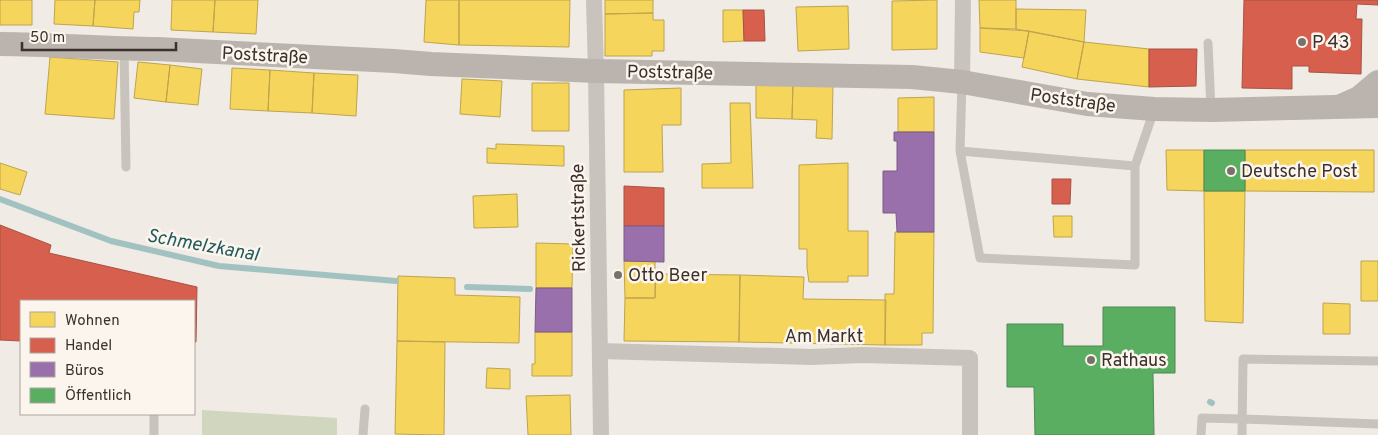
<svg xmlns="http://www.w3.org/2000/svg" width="1378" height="435" font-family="Overpass,sans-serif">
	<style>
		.green { fill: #d1d6bf }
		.homes { fill: #f6d55c; stroke: #bea44d }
		.shops { fill: #d6604d; stroke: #a85243 }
		.offices { fill: #9970ab; stroke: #7d5d85 }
		.public { fill: #5aae61; stroke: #518851 }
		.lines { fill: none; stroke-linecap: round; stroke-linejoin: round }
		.stream { stroke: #a1c2c1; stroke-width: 6 }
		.service { stroke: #c9c3be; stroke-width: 9 }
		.minor { stroke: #c9c3be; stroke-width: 16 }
		.secondary { stroke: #bab3ae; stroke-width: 24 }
		.poi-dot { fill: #7a716c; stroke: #fbf5ee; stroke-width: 2 }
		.labels { text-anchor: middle; stroke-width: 5; stroke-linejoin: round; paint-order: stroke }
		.poi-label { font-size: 18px; fill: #3b302b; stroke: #fbf5ee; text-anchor: start }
		.street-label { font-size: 18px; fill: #3b302b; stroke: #fbf5ee }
		.water-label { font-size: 19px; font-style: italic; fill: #1f5a5e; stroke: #fbf5ee }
	</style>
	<rect width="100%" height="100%" fill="#f0ebe5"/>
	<path class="green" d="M202,410L337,418V435H202Z"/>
	<path class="homes" d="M0,0H32V25H0Z
		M55,0H95L93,26L54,24Z
		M95,0H140L139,12H134L133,29L93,26Z
		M172,0H215L213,32L171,30Z
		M215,0H258L256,34L213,32Z
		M426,0H459V45L424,42Z
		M459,0H570L569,47L459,45Z
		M605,0H653V13L605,14Z
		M937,0V49L892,50V1Z
		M979,0H1016V29L980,28Z
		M848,6L849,49L798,51L796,7Z
		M1016,9L1086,10L1084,42L1016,29Z
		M723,10H743L744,41L723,42Z
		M653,13V20H664V51H652V56H605V14Z
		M980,28L1029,31L1024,58L980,52Z
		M1029,31L1084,42L1077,79L1022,67Z
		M1084,42L1149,49V87L1077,79Z
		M50,57L118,62L114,119L45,114Z
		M138,62L170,65L166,102L134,98Z
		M170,65L202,69L198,105L166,102Z
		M232,68L270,70L268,111L230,109Z
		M270,70L314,73L312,113L268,111Z
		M314,73L358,75L356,116L312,113Z
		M462,79L502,81L500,117L460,114Z
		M756,82L793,83L792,119L756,118Z
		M532,83H569V131H532Z
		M793,83L833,84L832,139L816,138L817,120L792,119Z
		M681,88V125H662L663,172H624V90Z
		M934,97V132H898V98Z
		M730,103H750L753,188H702V164L731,163Z
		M496,144L564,146V166L487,163V148L496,149Z
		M1166,150H1204V191L1167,190Z
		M1245,150H1374V192L1245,191Z
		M0,163L27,172L20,195L0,189Z
		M848,163V231H868V276H848V282H809L807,268V249H799V165Z
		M1204,191H1245L1243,323L1205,321Z
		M517,194L518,227L474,228L473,196Z
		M1053,216H1072V237H1054Z
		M895,232H934L933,333H922V345H885V294H894Z
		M536,243L573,244L572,288H536Z
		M624,261H655V298H625Z
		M1361,261H1378V301H1361Z
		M656,274L740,275L739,342L624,341L625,298H655Z
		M740,275L804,277L803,299L886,300L885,345L739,342Z
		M398,276L455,278V295L520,297L519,343L397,341Z
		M1323,303L1350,304V334H1323Z
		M535,332H572V376H532V364H535Z
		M397,341L445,342L444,435L395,434Z
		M487,368L510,369V389L486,388Z
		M570,395L571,435H528L526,396Z"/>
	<path class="shops" d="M1244,0H1378V5L1357,4L1356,19H1362L1361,74L1309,72V66H1292V89L1242,88Z
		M743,10H764L765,41H744Z
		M1149,49H1197L1196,86L1149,87Z
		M1052,179H1071L1070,204H1052Z
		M624,186L664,188V226H624Z
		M0,225L51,245L49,253L197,287L196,342H194V301H21V341L0,340Z"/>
	<path class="offices" d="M894,132H934V232H897L896,213H883V171H897V141H894Z
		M624,226H664V262L624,261Z
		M536,288H572V332H535Z"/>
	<path class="public" d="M1204,150H1245V191H1204Z
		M1103,307H1175V373H1153L1154,435H1035L1034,387H1007V324H1063V346H1103Z"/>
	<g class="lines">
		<path class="stream" d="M0,199L111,241L219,266L396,281
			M467,287L530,289
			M1210,402L1212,403"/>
		<path class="service" d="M1208,43L1211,110
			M124,49L126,167
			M962,82L960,151L980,258L1135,265V166L1154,110
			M960,151L1135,166
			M154,435V414
			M363,435L365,409
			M1201,435L1202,418L1242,419L1378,424
			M1242,435L1243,359L1378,361"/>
		<path class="minor" d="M594,0L596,71L601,435
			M962,82L963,0
			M600,351L811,357L863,355L970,358V435"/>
		<path class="secondary" d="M0,44C53,44 105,49 157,49L394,61L431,64L596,71L912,77L962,82L1087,104L1154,109L1211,110L1378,106
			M1341,106L1359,98L1378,82"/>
	</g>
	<g class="poi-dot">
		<circle cx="1302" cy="42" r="5"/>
		<circle cx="1231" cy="171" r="5"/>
		<circle cx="618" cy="275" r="5"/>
		<circle cx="1091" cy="360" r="5"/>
	</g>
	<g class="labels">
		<g class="poi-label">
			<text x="1312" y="48">P 43</text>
			<text x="1241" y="177">Deutsche Post</text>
			<text x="628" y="281">Otto Beer</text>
			<text x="1101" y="366">Rathaus</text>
		</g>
		<g class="street-label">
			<text transform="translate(265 55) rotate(3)" y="6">Poststraße</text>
			<text transform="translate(670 72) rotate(1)" y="6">Poststraße</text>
			<text transform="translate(1073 100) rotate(8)" y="6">Poststraße</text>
			<text transform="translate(578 218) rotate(-91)" y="6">Rickertstraße</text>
			<text x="824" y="342">Am Markt</text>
		</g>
		<g class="water-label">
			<text transform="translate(203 244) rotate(10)" y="7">Schmelzkanal</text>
		</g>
	</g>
	<rect x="20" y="300" width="175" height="115" fill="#fbf5ee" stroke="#aea6a0"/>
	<rect x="30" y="312" width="25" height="15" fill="#f6d55c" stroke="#aea6a0"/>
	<text x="65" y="325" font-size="15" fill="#3b302b">Wohnen</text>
	<rect x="30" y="338" width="25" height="15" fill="#d6604d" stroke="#aea6a0"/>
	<text x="65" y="350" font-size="15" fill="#3b302b">Handel</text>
	<rect x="30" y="362" width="25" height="15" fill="#9970ab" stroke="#aea6a0"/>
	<text x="65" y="375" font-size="15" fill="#3b302b">Büros</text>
	<rect x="30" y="388" width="25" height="15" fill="#5aae61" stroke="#aea6a0"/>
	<text x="65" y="400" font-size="15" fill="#3b302b">Öffentlich</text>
	<path d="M22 42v8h154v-8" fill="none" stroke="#3b302b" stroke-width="2.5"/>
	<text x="30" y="42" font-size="15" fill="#3b302b" stroke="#fbf5ee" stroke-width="4" paint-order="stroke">50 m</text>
</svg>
